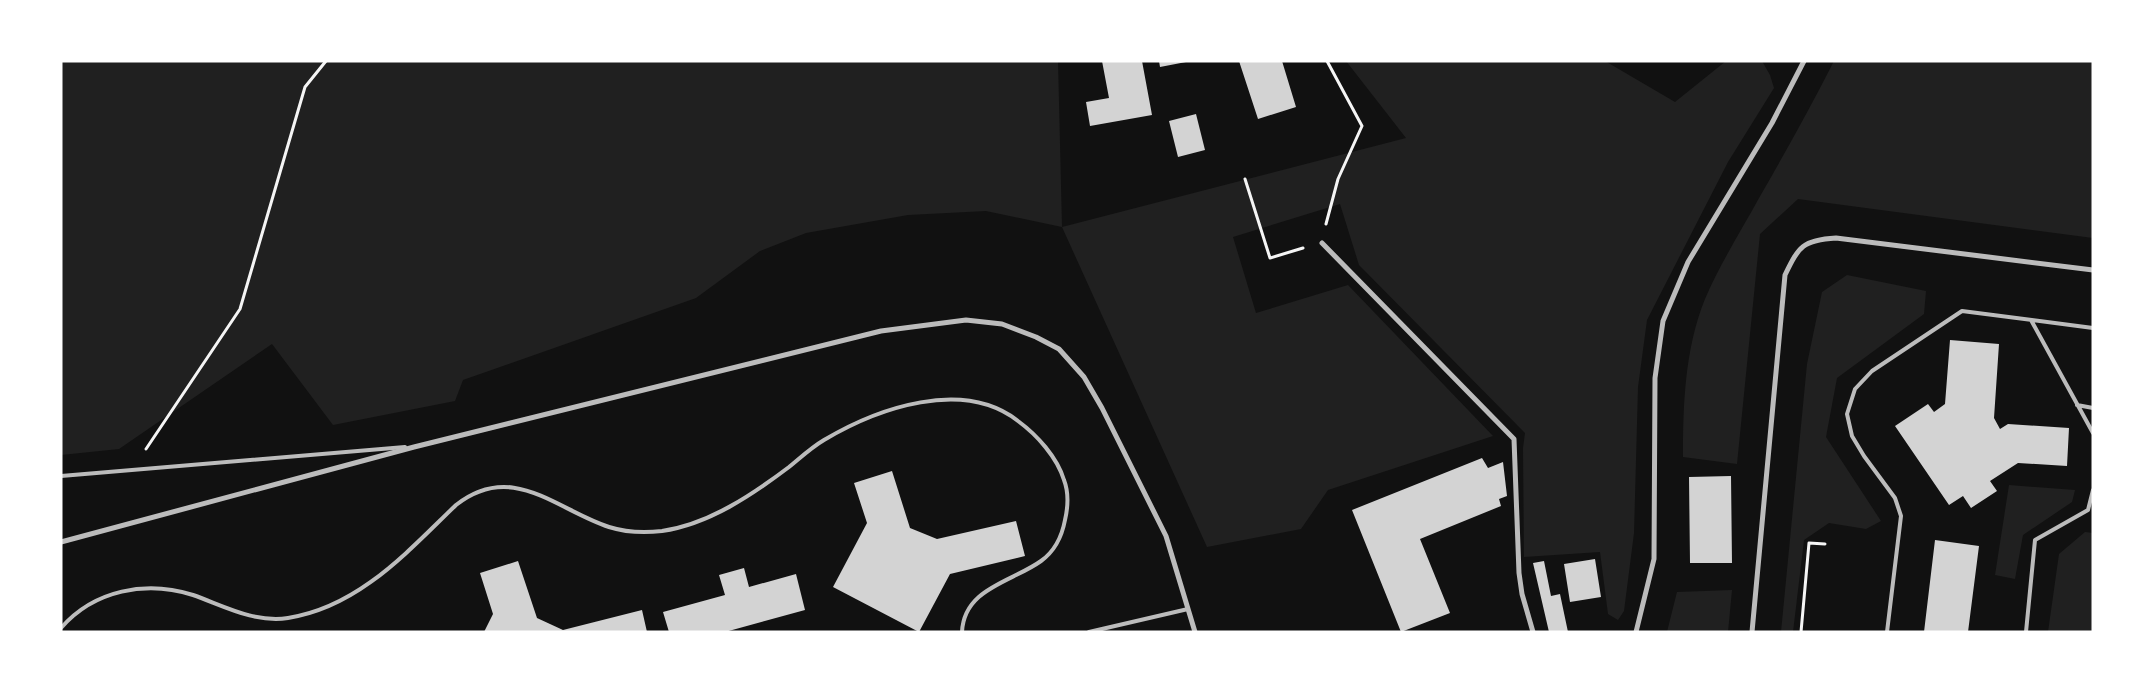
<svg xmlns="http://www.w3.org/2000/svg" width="2154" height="693" font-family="Karla,sans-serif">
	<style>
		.green { fill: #202020 }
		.building { fill: #d3d3d3 }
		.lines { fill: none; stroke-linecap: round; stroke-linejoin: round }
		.path { stroke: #f5f5f5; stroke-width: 3 }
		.service { stroke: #bcbcbc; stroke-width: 4 }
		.minor { stroke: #bcbcbc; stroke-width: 5 }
	</style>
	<rect width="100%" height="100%" fill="#111"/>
	<path class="green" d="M61,61H1058L1062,227L1406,138L1346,61H1605L1675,102L1726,61H1762L1770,75L1774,88L1728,162L1647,320L1638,387L1634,533L1624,611L1618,620L1608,614L1600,552L1524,557L1523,448L1525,433L1359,265L1340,204L1233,237L1256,313L1348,285L1493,436L1328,490L1301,529L1207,547L1062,227L986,211L908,215L806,233L760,251L696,298L463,380L455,401L333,425L272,344L119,449L61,455Z
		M1834,61H2093V238L1798,199L1760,234L1737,464L1683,457C1683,404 1685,348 1705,299C1720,264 1741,231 1759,198C1785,153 1810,108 1834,61Z
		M1847,275L1926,291L1924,314L1837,378L1826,437L1881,521L1866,529L1829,523L1804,540L1793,632H1781L1807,364L1822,292Z
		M2009,485L2075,490L2072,502L2023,535L2015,579L1995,575Z
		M2085,532L2093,533V632H2048L2059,554Z
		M1732,590L1728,632H1667L1677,592Z"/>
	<path class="building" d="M1102,61H1142L1152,115L1090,126L1086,102L1109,98Z
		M1159,61H1186V62L1160,67Z
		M1239,61H1282L1296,107L1258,119Z
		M1196,114L1205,150L1178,157L1169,121Z
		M1950,340L1999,344L1994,418L2000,429L2008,424L2069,428L2067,466L2018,463L1990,481L1997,491L1971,508L1963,496L1949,505L1895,426L1928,404L1934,412L1945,404Z
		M1482,458L1488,468L1503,462L1507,496L1499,499L1501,506L1420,539L1450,613L1401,632L1352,510Z
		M892,471L910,528L937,539L1016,521L1025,556L950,574L919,632L833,587L867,523L854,483Z
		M1731,476L1732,563H1690L1689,477Z
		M1935,540L1979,546L1968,632H1924Z
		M1595,559L1601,597L1570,602L1564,564Z
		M518,561L537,618L563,630L642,610L647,632H484L493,614L480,573Z
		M1544,561L1551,596L1560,594L1568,632H1549L1533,563Z
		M744,568L749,587L796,574L805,610L725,632H669L663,612L725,595L719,575Z"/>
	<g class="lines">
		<path class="path" d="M1245,179L1270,258L1303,248
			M1326,224L1338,179L1362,126L1327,61
			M146,449L240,309L305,87L326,61
			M1801,632L1809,543L1825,544"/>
		<path class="service" d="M2031,320L2093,433
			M2077,405L2093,408
			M61,476L405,447
			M61,628C94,590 146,580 193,595C224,606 254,623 288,618C359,607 408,551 456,505C512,461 555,509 609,527C625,532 645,533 662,531C709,524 752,495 789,467C800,458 812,447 824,440C878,408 963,378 1018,421C1037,435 1057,457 1064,480C1069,493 1068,507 1065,520C1062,536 1055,551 1041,561C1012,582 964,588 962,632
			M1089,632L1188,609
			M1887,632L1901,516L1895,498L1864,456L1852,436L1847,414L1855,389L1872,371L1962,311L2093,328
			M2026,632L2035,540L2088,510L2093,490"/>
		<path class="minor" d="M1322,243L1514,439L1519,573L1522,594L1533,632
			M61,542L414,447L881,331L966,320L1002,324L1036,337L1059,349L1084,377L1102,408L1166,536L1195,632
			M1636,632L1654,559L1655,378L1663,321L1688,262L1772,123L1804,61
			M1752,632L1785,275C1799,246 1803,240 1836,238L2093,270"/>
	</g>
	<rect width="2154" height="693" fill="none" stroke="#ffffff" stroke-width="125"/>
</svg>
